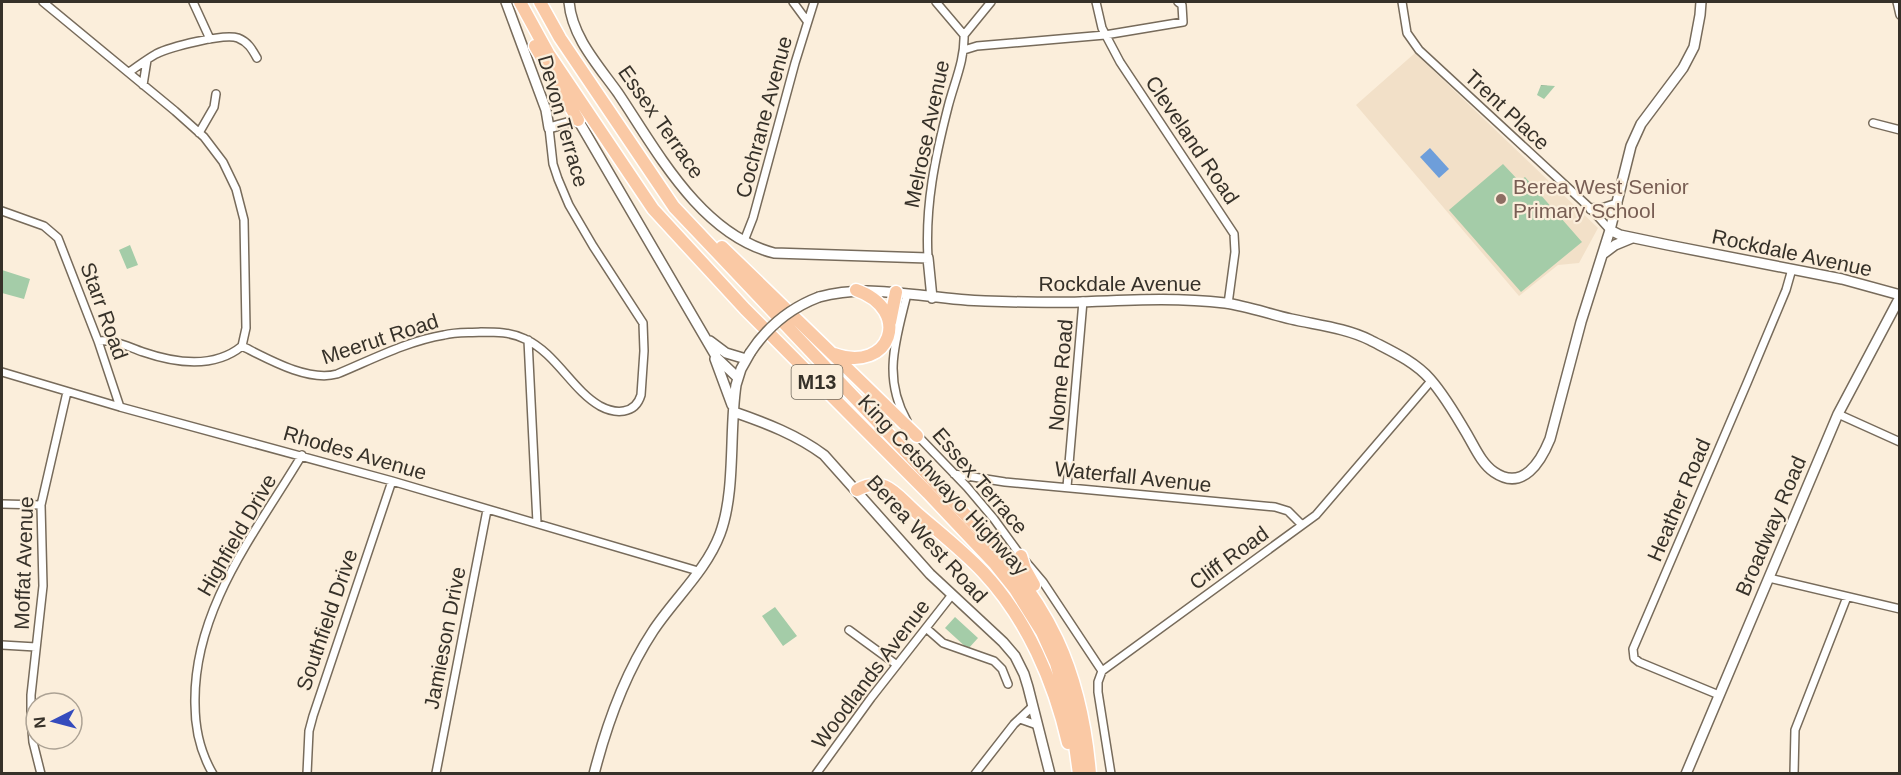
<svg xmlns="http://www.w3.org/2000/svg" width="1901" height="775" font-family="Arial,sans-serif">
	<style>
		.built { fill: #f2e0c8 }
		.forest { fill: url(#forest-firs) }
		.pitch { fill: #a4cca8 }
		.water { fill: #6e9eda }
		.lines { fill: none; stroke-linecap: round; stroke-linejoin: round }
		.street-casing { stroke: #776b5b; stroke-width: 10 }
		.secondary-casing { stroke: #776b5b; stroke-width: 12 }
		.highway-casing { stroke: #fff; stroke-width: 15 }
		.street { stroke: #fff; stroke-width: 7 }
		.secondary { stroke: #fff; stroke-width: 9 }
		.highway { stroke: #fac9a5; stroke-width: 12 }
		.secondary-bridge-casing { stroke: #776b5b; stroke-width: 12; stroke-linecap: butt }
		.secondary-bridge { stroke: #fff; stroke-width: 9 }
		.education-dot { fill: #8d6e63; stroke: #fbeedb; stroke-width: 2 }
		.labels { text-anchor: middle; stroke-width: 4.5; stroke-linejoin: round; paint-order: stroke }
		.shield { fill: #fbeedb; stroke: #716a5e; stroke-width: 1.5 }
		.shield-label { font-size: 20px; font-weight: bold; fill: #363129 }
		.street-label { font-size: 21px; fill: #363129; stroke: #fbeedb }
		.education-label { font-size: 21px; fill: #785e54; stroke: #fbeedb; text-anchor: start }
	</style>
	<defs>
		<pattern id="forest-firs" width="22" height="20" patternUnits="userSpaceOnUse" patternTransform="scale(1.5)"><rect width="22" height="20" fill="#a4cca8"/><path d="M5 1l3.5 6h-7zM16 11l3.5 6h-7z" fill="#86a689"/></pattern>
	</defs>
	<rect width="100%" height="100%" fill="#fbeedb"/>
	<path class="built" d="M1415,53L1598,228L1579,263L1558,265L1519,296L1356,105Z"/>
	<path class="forest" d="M1541,85L1555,86L1544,99L1537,95Z"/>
	<path class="pitch" d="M1503,164L1519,181L1525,177L1582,242L1521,292L1449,210Z
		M130,245L138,265L127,269L119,250Z
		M2,270L30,279L24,299L2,293Z
		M775,607L797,636L783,646L762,616Z
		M955,617L978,638L968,649L945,628Z"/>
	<path class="water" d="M1430,148L1449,169L1439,178L1420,157Z"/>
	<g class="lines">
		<defs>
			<path id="street" d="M43,2L175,111L204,137L223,162L236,189L244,220L246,328L242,346
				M193,2L210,39
				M793,2L807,21
				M936,2L964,35
				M1096,2L1102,28L1120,62L1234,234L1235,252L1228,304
				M1402,2L1407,33L1419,50L1591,209L1610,230
				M1897,2L1900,15
				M964,35L991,2
				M964,50L977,46L1105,35L1183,22L1182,5L1178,2
				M129,72C138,66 147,59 156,54C170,47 224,33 238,38C248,42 252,49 257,58
				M143,85L147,60
				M1873,123L1900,130
				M199,133L214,107L216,94
				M2,211L44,226L58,238L98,341L120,407
				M744,241L753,218L795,63L814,2
				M928,258C925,205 935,158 948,107C954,83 965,60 964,35
				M907,294C896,340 882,377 907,421
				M528,340L537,523
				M98,341C115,339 128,347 143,352C175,363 214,369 242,346
				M242,346C268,359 308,382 337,374C371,360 407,341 444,335C456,332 468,333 481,332C496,332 511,332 525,339C556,353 572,390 600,406C615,414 635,415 641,395L644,351L643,323L593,246L569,205L558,179L553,164L549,128
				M2,372L120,407L392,481L698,571
				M1838,414L1900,442
				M915,433L967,487L994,519L1021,556L1043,582L1102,671
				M954,474L1005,482L1275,507L1288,511L1302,525
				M1067,487L1083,301
				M2,504L41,505
				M1769,578L1900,609
				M926,628L943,643L994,661L1002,669L1008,684
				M849,630L897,665
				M2,645L36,647
				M1719,695L1639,662L1634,658L1633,649L1747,383L1786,290L1792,269
				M1020,719L1037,725
				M436,773L487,510
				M41,774L33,742L31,719V695L43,586L41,505L67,392
				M213,774C200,752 195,729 195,704C193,609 256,532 302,455
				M307,774L309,731L313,716L392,481
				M816,774L871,698L951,596
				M975,774L1014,724L1033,706
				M1111,774L1098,692V682L1102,671L1316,515L1431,381
				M1794,774L1795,730L1847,597"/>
			<path id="secondary" d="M506,2L546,110L549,128L578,120L717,358L738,378
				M569,2C572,37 598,65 618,93C657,151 700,234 774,253L928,258L932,298
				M1591,209L1605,208L1617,204
				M1610,230L1620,235L1668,245L1842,279L1900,295
				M1603,254L1615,245L1632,238
				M819,297C874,282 929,300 985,301C1017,302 1049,303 1080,302C1130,300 1176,297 1225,303C1247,306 1269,314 1291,319C1317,325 1346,328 1370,340C1391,351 1414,361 1430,379C1445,396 1457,417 1468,436C1475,448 1482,464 1494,472C1523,492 1541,461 1550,439L1581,322L1610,230L1631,146L1641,124L1683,68L1694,47L1700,15L1701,2
				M710,341L726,353L746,359
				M715,359L732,405
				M734,412C766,423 797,435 824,455L930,574L1003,642L1015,656L1024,674L1028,687L1050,774
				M594,774C607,723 624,675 653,631C674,599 706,571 720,534C736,491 729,431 736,385L741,369L750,353
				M1686,774L1838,414L1900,297"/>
			<path id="highway" d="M520,2L548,53L653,209L745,309L928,493L995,564L1015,589L1042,632L1056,663L1071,716L1079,774
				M540,2L560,38L674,207L977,527C1049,604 1081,668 1090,774
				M535,46L578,120
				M722,247L917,436
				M890,322L896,292
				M834,354C891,374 913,310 856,290
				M857,490C886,474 897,496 918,514C940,533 963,551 983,572C1027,619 1054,682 1068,743
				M1021,556L1025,569L1034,585"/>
		</defs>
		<use href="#street" class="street-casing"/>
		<use href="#secondary" class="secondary-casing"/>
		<use href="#highway" class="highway-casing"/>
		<use href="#street" class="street"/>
		<use href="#secondary" class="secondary"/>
		<use href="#highway" class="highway"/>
		<defs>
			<path id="secondary-bridge" d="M750,353C767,327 790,308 819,297"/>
		</defs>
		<use href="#secondary-bridge" class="secondary-bridge-casing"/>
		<use href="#secondary-bridge" class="secondary-bridge"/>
	</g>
	<circle class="education-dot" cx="1501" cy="199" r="6"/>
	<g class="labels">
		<rect class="shield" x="791.5" y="365" width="51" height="34" rx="4.5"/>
		<g class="shield-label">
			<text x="817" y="389">M13</text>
		</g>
		<g class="street-label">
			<text transform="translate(1507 110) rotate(43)" y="7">Trent Place</text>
			<text transform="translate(764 117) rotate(-75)" y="7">Cochrane Avenue</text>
			<text transform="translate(563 121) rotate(74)" y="7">Devon Terrace</text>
			<text transform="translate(661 122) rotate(55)" y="7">Essex Terrace</text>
			<text transform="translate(927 134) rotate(-78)" y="7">Melrose Avenue</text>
			<text transform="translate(1192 140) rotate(56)" y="7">Cleveland Road</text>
			<text transform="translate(1792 253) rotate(12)" y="7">Rockdale Avenue</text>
			<text x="1120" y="291">Rockdale Avenue</text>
			<text transform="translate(104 311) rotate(70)" y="7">Starr Road</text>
			<text transform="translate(380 339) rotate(-18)" y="7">Meerut Road</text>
			<text transform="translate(1061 375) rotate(-85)" y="7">Nome Road</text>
			<text transform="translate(355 453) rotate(16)" y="7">Rhodes Avenue</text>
			<text transform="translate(1133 477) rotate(6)" y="7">Waterfall Avenue</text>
			<text transform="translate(980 481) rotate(49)" y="7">Essex Terrace</text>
			<text transform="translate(943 485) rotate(47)" y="7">King Cetshwayo Highway</text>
			<text transform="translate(1679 500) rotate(-67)" y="7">Heather Road</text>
			<text transform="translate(1771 526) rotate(-67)" y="7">Broadway Road</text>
			<text transform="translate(237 535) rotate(-60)" y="7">Highfield Drive</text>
			<text transform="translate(927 539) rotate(47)" y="7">Berea West Road</text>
			<text transform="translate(1229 558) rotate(-36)" y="7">Cliff Road</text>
			<text transform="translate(24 563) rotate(-88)" y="7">Moffat Avenue</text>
			<text transform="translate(327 620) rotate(-71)" y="7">Southfield Drive</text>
			<text transform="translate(445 638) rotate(-79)" y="7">Jamieson Drive</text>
			<text transform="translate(871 674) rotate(-53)" y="7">Woodlands Avenue</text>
		</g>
		<g class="education-label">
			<text x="1513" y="194">Berea West Senior<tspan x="1513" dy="24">Primary School</tspan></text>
		</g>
	</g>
	<rect width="1901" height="775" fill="none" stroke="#363129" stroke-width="6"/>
	<g transform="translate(54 721) rotate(264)"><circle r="28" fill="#fbeedb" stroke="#aca294" stroke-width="1.5"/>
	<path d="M0-4.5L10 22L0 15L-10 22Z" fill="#354bbd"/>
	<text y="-9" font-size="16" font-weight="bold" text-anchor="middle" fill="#363129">N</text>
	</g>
</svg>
